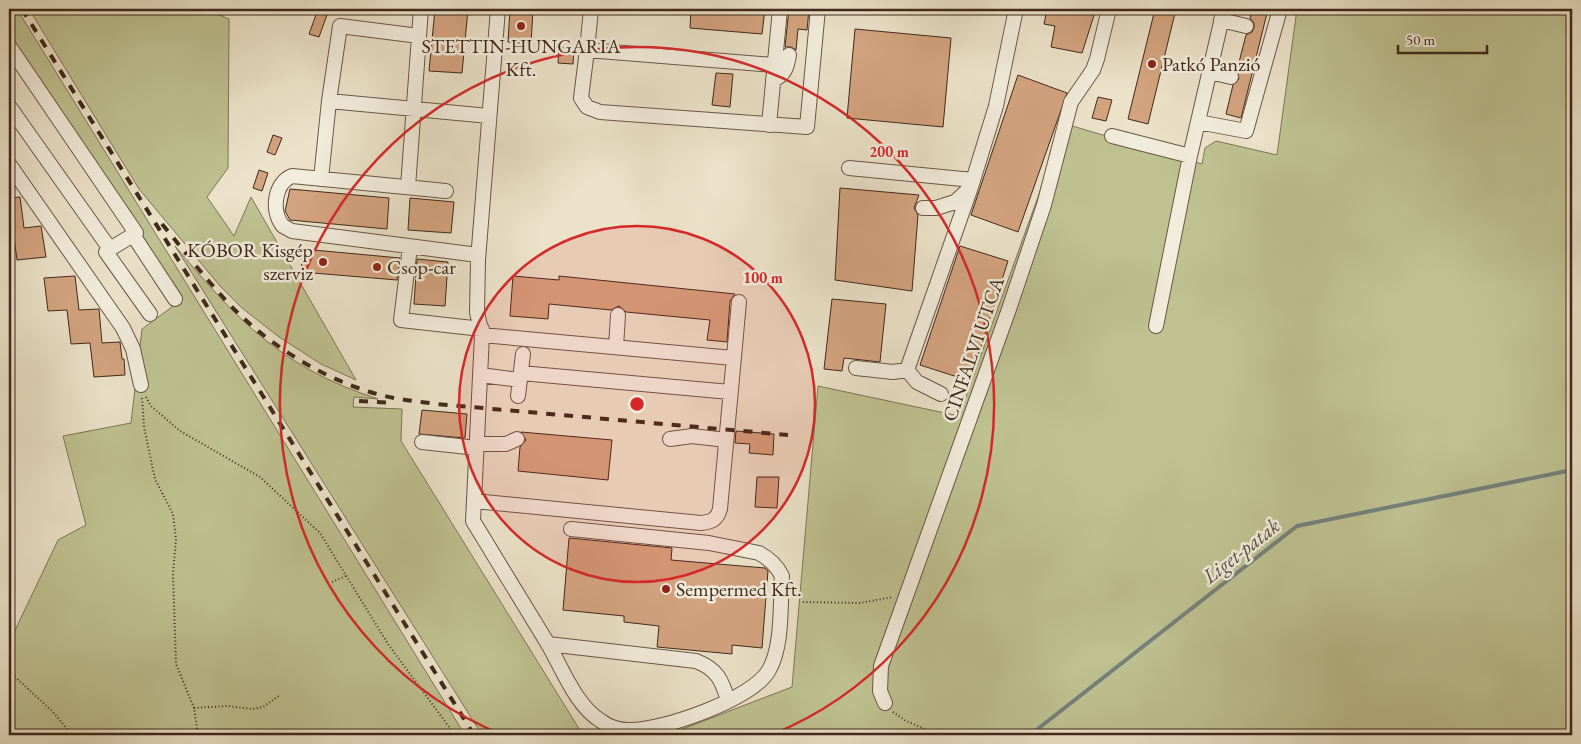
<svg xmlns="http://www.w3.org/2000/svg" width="1581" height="744" font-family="'EB Garamond',serif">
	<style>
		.green { fill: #bfc191; stroke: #7e7556 }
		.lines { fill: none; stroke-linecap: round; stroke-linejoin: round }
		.stream { stroke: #75817c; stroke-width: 4 }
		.building { fill: #d3a37f; stroke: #3e291a }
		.minor-casing { stroke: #695746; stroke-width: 16 }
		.path { stroke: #3e291a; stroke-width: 2; stroke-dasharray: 1 2.5; stroke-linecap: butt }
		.minor { stroke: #f2ecdc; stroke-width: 14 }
		.rail { stroke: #3e291a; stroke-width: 4; stroke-dasharray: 9 9; stroke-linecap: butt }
		.ring { fill: none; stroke: #d62828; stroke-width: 2.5 }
		.poi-dot { fill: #8f2418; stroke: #f2ecdc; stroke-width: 2 }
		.labels { text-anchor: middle; stroke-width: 5; stroke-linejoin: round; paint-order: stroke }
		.poi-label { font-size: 20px; fill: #3e291a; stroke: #f2ecdc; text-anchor: start }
		.street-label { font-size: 20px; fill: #3e291a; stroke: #f2ecdc }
		.water-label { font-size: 21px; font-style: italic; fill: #554e43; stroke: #f2ecdc }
		.centre { fill: #d62828; stroke: #f2ecdc; stroke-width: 2.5 }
		.ring-label { font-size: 15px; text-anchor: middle; font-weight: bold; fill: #d62828; stroke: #f2ecdc; stroke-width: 5; stroke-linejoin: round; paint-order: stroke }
	</style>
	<rect width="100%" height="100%" fill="#ebe2c9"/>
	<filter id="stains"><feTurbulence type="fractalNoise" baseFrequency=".004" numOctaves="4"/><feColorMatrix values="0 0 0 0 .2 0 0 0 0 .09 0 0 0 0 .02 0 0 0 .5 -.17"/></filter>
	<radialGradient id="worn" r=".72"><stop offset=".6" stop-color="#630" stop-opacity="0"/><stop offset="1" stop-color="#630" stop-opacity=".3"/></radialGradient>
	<path class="green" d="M17,9L465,735H9V643L58,540L86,525L63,436L131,423L142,329L180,301L9,40V13Z
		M29,9H205L229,19L228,168L207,197L234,236L251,197L356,380L321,364L279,337L242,308L220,286L139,189Z
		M1297,9H1572V735H667L792,687L818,386L959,416L1038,197L1062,123L1202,164L1205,148L1216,141L1277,155Z
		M175,246C238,321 282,368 378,399L354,397L353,407L402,409L401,441L583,735H482Z"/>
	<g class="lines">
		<path class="stream" d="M1030,735L1297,526L1572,470"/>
	</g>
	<path class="building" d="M435,9H468L462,73L429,71Z
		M510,9H533L531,44L508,42Z
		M691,9H765L762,34L690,28Z
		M789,9H809L807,30L798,29L796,50L791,47H785Z
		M1047,9H1096L1082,53L1051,47L1055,26L1044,24Z
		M1155,9H1176L1148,124L1128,119Z
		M1252,9H1268L1241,118L1226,114L1233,85L1239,79L1237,70L1246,35L1252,32L1254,28V23L1250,18Z
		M317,12L327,15L319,37L309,34Z
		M855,29L951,38L943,127L847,118Z
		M559,47L574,48L573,64L558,63Z
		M716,73L733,74L730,107L712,105Z
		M1018,75L1067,93L1018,232L971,215Z
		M1098,97L1112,100L1106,121L1092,118Z
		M273,135L282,138L275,155L267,152Z
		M259,170L268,173L262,191L253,188Z
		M840,188L919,195L914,208L918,215L912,291L835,280Z
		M290,189L389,198L387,229L290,220L285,211Z
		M20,197L24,228L41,226L46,257L17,260L12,222H9V198Z
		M410,198L454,202L451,233L408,230Z
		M960,246L1008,261L970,381L920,365Z
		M303,249L400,258L397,280L301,272Z
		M417,259L448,262L445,306L414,304Z
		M75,276L79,310L99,309L102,343L120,342L122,359H124L125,375L94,377L90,343L71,344L67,310L48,311L44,278Z
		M513,276L559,280V276L735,294L730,301L727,342L707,340L710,320L626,312L619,306L611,310L549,304L548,319L510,316Z
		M832,299L886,304L880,362L844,358L842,371L824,369Z
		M422,410L467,414L465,438L419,434Z
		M736,431L774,434L773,455L749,453L750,444L735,443Z
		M521,432L612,440L608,480L518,471L520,447L526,440Z
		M757,477H779L777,508L755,507Z
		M569,538L672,548L671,560L765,568L768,571L762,648L732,645V654L657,647L659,626L624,622V616L563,610Z"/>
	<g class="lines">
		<defs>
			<path id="minor" d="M498,9L478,260L477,312L482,335L473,521L548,644L696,661C717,669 722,680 728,701
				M591,9L587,50L774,65
				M9,10L11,9
				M1221,20L1246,26
				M9,46L136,233L133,235L175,299
				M587,50L581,98L587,107L600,112L807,127L818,9
				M1210,72L1231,77
				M773,80C785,75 787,67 789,55
				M329,101L489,116
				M9,106L110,249L106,252L150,314
				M1198,122L1246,131L1280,9
				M769,125L780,9
				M1112,136L1190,156L1224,9
				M9,164L123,328L133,349L141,385
				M849,168L973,180
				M321,179L329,101L340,26L419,36
				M408,187L421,9
				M446,191L292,176C274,183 271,212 283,226L292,231L478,255
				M923,208H936L955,202L971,187L996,106L1016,9
				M410,247L401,320L482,329
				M110,249L133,235
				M1156,326L1190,156
				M482,335L733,358
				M616,347L618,315
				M856,368L893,372L907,370
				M521,373L730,392
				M480,375L520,380
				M941,394L917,382L907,370L970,190
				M518,396L523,354
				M670,439L692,436L726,440
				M422,442L477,448
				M477,444H506L517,439
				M474,501L701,523C711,522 717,520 720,509L739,302
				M548,644C562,668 576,706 601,721C609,727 619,730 629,730C662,731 753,699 769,670C783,646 780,604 782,576C777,566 770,559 759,553L709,543L571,529
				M885,703L880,691L881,666L1008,312L1044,205L1071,102L1093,70L1097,59L1109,9"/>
		</defs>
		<use href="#minor" class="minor-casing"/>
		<path class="path" d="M146,397L151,406L180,431L260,477L320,533L388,644L455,735
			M142,398L144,427L155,479L173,514L176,539L173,574L176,664L194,708L198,735
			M332,582L346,576
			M803,602L860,603L893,597
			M9,675L12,674L53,712L72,735
			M194,708L227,706L253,709L263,707L280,695
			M893,712L906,721L939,735"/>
		<use href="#minor" class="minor"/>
		<path class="rail" d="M22,9L474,735
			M162,224C182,248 200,272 221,295C258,338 315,375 370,392C392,399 414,401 437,404L788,435
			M359,401L394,403"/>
	</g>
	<circle cx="637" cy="404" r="178" fill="#d62828" fill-opacity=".12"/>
	<g class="ring">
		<circle cx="637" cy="404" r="178"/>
		<path d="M503 735A357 357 0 1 1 771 735"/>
	</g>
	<g class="poi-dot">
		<circle cx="521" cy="26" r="5"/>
		<circle cx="1152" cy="64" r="5"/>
		<circle cx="323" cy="262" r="5"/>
		<circle cx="377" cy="267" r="5"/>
		<circle cx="666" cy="589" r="5"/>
	</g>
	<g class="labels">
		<g class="poi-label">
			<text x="521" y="53" text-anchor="middle">STETTIN-HUNGARIA<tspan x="521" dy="23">Kft.</tspan></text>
			<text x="1162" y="71">Patkó Panzió</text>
			<text x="313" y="257" text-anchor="end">KÓBOR Kisgép<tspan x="313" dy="23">szerviz</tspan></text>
			<text x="387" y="274">Csop-car</text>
			<text x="676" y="596">Sempermed Kft.</text>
		</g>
		<g class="street-label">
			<text transform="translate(973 349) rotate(-71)" y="7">CINFALVI UTCA</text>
		</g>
		<g class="water-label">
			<text transform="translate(1241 551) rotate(-38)" y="7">Liget-patak</text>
		</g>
	</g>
	<circle cx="637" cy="404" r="8" class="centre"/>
	<g class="ring-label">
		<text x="889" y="157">200 m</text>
		<text x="763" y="283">100 m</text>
	</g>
	<rect width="1581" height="744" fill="none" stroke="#ebe2c9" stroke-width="30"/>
	<rect x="10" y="10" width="1561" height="724" fill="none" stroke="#3e291a" stroke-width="2.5"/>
	<rect x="15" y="15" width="1551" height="714" fill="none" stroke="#3e291a"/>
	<path d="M1398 45v8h89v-8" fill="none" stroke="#3e291a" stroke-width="2.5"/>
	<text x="1406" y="45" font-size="15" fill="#3e291a" stroke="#f2ecdc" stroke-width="4" paint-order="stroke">50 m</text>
	<rect width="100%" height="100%" filter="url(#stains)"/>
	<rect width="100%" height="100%" fill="url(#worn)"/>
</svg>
